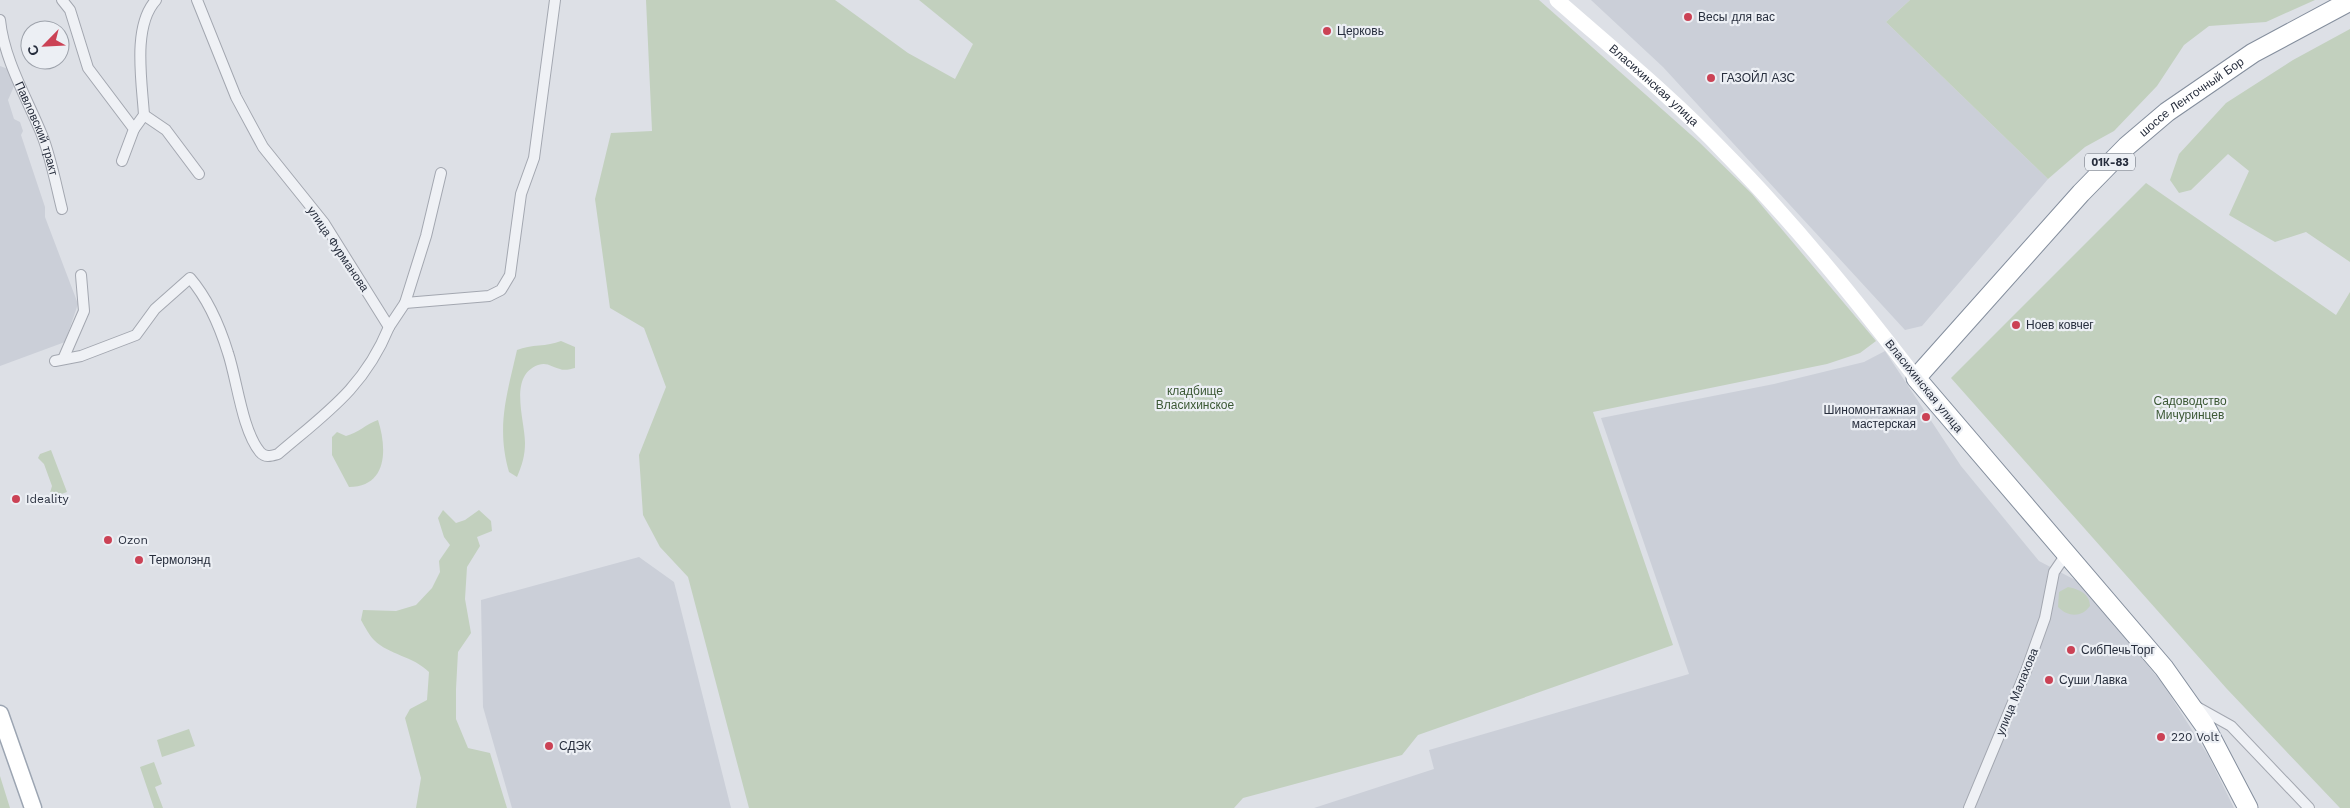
<svg xmlns="http://www.w3.org/2000/svg" width="2350" height="808" font-family="'Work Sans',sans-serif">
	<style>
		.built { fill: #cbcfd8 }
		.green { fill: #c2d0be }
		.lines { fill: none; stroke-linecap: round; stroke-linejoin: round }
		.street-casing { stroke: #a3a7b0; stroke-width: 12 }
		.primary-casing { stroke: #9ca5b2; stroke-width: 19 }
		.highway-casing { stroke: #848e9d; stroke-width: 21 }
		.street { stroke: #eff1f5; stroke-width: 10 }
		.secondary { stroke: #fff; stroke-width: 15 }
		.primary { stroke: #fff; stroke-width: 16 }
		.highway { stroke: #fff; stroke-width: 19 }
		.poi-dot { fill: #cb4255; stroke: #eceff4; stroke-width: 2 }
		.labels { text-anchor: middle; stroke-width: 4.5; stroke-linejoin: round; paint-order: stroke }
		.shield { fill: #eceff4; stroke: #626874; stroke-width: 1 }
		.shield-label { font-size: 11px; font-weight: bold; fill: #272e3d }
		.poi-label { font-size: 12px; fill: #272e3d; stroke: #eceff4; text-anchor: start }
		.street-label { font-size: 12px; fill: #272e3d; stroke: #eceff4 }
		.park-label { font-size: 12px; fill: #3b5834; stroke: #eceff4 }
	</style>
	<rect width="100%" height="100%" fill="#dde0e6"/>
	<path class="built" d="M1591,0H1910L1886,22L2048,179L1922,326L1905,330L1663,67Z
		M0,66L11,70L15,84L8,100L14,119L20,122L23,131L21,135L45,207V217L78,304L65,342L0,366Z
		M1885,351L1961,466L2039,561L2079,582L2163,684L2209,757L2234,808H1314L1434,769L1429,750L1689,674L1601,418L1774,384L1864,362Z
		M639,557L674,582L731,808H512L483,707L481,600Z"/>
	<path class="green" d="M646,0H835L908,53L955,79L973,44L919,0H1539L1699,142L1752,194L1876,341L1860,353L1827,364L1593,412L1673,645L1418,735L1402,755L1243,798L1234,808H749L688,577L660,547L643,515L639,455L666,387L644,328L610,308L595,199L611,133L652,131Z
		M1910,0H2315L2266,22L2209,26L2184,45L2157,86L2114,131L2085,147L2048,179L1886,22Z
		M2350,29V262L2306,232L2275,242L2229,215L2249,171L2228,154L2191,190L2179,193L2170,180L2179,154L2226,103L2293,60Z
		M2146,183L2336,315L2350,292V808H2340L2227,689L1951,378Z
		M561,341L575,347V368C571,369 564,371 560,369C551,367 548,362 538,365C508,376 525,420 525,443C525,456 522,465 517,477L509,472C496,427 507,394 517,350C531,344 547,347 561,341Z
		M378,420C387,448 388,487 349,487L332,455V437L337,432L346,436C358,433 366,424 378,420Z
		M51,450L67,492L56,496L50,493L52,486L44,464L38,458L40,454Z
		M443,510L456,523L465,520L479,510L491,521L492,531L477,537L480,546L467,567L465,599L471,633L458,652L456,689V719L468,748L490,753L507,808H416L421,778L405,718L410,709L427,700L429,672C413,656 389,655 374,640C369,635 365,627 361,620L363,610L396,611L416,605L432,588L440,572L439,561L450,545L444,537L438,518Z
		M2068,587C2079,589 2090,594 2090,606C2081,618 2068,617 2058,607L2059,592Z
		M189,729L195,746L162,757L157,740Z
		M154,762L162,784L155,787L163,808H154L140,767Z
		M0,776L10,808H0Z"/>
	<g class="lines">
		<defs>
			<g id="street">
				<path d="M62,0L70,10L88,68L134,129L122,161"/>
				<path d="M197,0L236,97L263,147L324,223L389,327L405,303L426,236L441,173"/>
				<path id="s1" d="M0,20C4,60 27,98 42,135C51,158 56,185 62,209"/>
				<path d="M144,115L166,130L199,174"/>
				<path d="M134,129L144,115C142,82 132,26 156,0"/>
				<path d="M405,303L489,296L501,290L510,275L521,194L534,158L555,0"/>
				<path d="M64,357L84,311L81,275"/>
				<path d="M55,361L81,356L136,335L155,309L190,278C208,299 220,327 228,353C237,380 242,430 260,452C265,458 271,456 278,454C326,413 364,388 389,327"/>
				<path d="M2197,707L2231,726L2309,808"/>
				<path d="M1969,808L2026,671L2045,618L2054,572L2067,553"/>
			</g>
			<path id="primary" d="M0,714L33,808"/>
			<g id="highway">
				<path id="s3" d="M2248,808L2205,726L2164,668L1916,378L2081,193L2127,146L2167,112L2253,53L2350,1"/>
			</g>
		</defs>
		<use href="#street" class="street-casing"/>
		<use href="#primary" class="primary-casing"/>
		<use href="#highway" class="highway-casing"/>
		<use href="#street" class="street"/>
		<path class="secondary" id="s2" d="M1557,0C1614,50 1673,98 1725,153C1794,223 1856,300 1916,378"/>
		<use href="#primary" class="primary"/>
		<use href="#highway" class="highway"/>
	</g>
	<g class="poi-dot">
		<circle cx="1688" cy="17" r="5"/>
		<circle cx="1327" cy="31" r="5"/>
		<circle cx="1711" cy="78" r="5"/>
		<circle cx="2016" cy="325" r="5"/>
		<circle cx="1926" cy="417" r="5"/>
		<circle cx="16" cy="499" r="5"/>
		<circle cx="108" cy="540" r="5"/>
		<circle cx="139" cy="560" r="5"/>
		<circle cx="2071" cy="650" r="5"/>
		<circle cx="2049" cy="680" r="5"/>
		<circle cx="2161" cy="737" r="5"/>
		<circle cx="549" cy="746" r="5"/>
	</g>
	<g class="labels">
		<rect class="shield" x="2085" y="153.5" width="50" height="17" rx="4"/>
		<g class="shield-label">
			<text x="2110" y="166">01К-83</text>
		</g>
		<g class="poi-label">
			<text x="1698" y="21">Весы для вас</text>
			<text x="1337" y="35">Церковь</text>
			<text x="1721" y="82">ГАЗОЙЛ АЗС</text>
			<text x="2026" y="329">Ноев ковчег</text>
			<text x="1916" y="414" text-anchor="end">Шиномонтажная<tspan x="1916" dy="14">мастерская</tspan></text>
			<text x="26" y="503">Ideality</text>
			<text x="118" y="544">Ozon</text>
			<text x="149" y="564">Термолэнд</text>
			<text x="2081" y="654">СибПечьТорг</text>
			<text x="2059" y="684">Суши Лавка</text>
			<text x="2171" y="741">220 Volt</text>
			<text x="559" y="750">СДЭК</text>
		</g>
		<g class="street-label">
			<text dy="4" stroke="none"><textPath href="#s2" startOffset="129">Власихинская улица</textPath></text>
			<text dy="4" stroke="none"><textPath href="#s3" startOffset="940">шоссе Ленточный Бор</textPath></text>
			<text dy="4" stroke="none"><textPath href="#s1" startOffset="115">Павловский тракт</textPath></text>
			<text transform="translate(338 249) rotate(56)" y="4">улица Фурманова</text>
			<text transform="translate(1924 386) rotate(51)" y="4">Власихинская улица</text>
			<text transform="translate(2017 692) rotate(-68)" y="4">улица Малахова</text>
		</g>
		<g class="park-label">
			<text x="1195" y="395">кладбище<tspan x="1195" dy="14">Власихинское</tspan></text>
			<text x="2190" y="405">Садоводство<tspan x="2190" dy="14">Мичуринцев</tspan></text>
		</g>
	</g>
	<g transform="translate(45 45) rotate(246)"><circle r="24" fill="#eceff4" stroke="#9da2ab"/>
	<path d="M0-4L9 19L0 12L-9 19Z" fill="#cb4255"/>
	<text y="-8" font-size="14" font-weight="bold" text-anchor="middle" fill="#272e3d">С</text>
	</g>
</svg>
